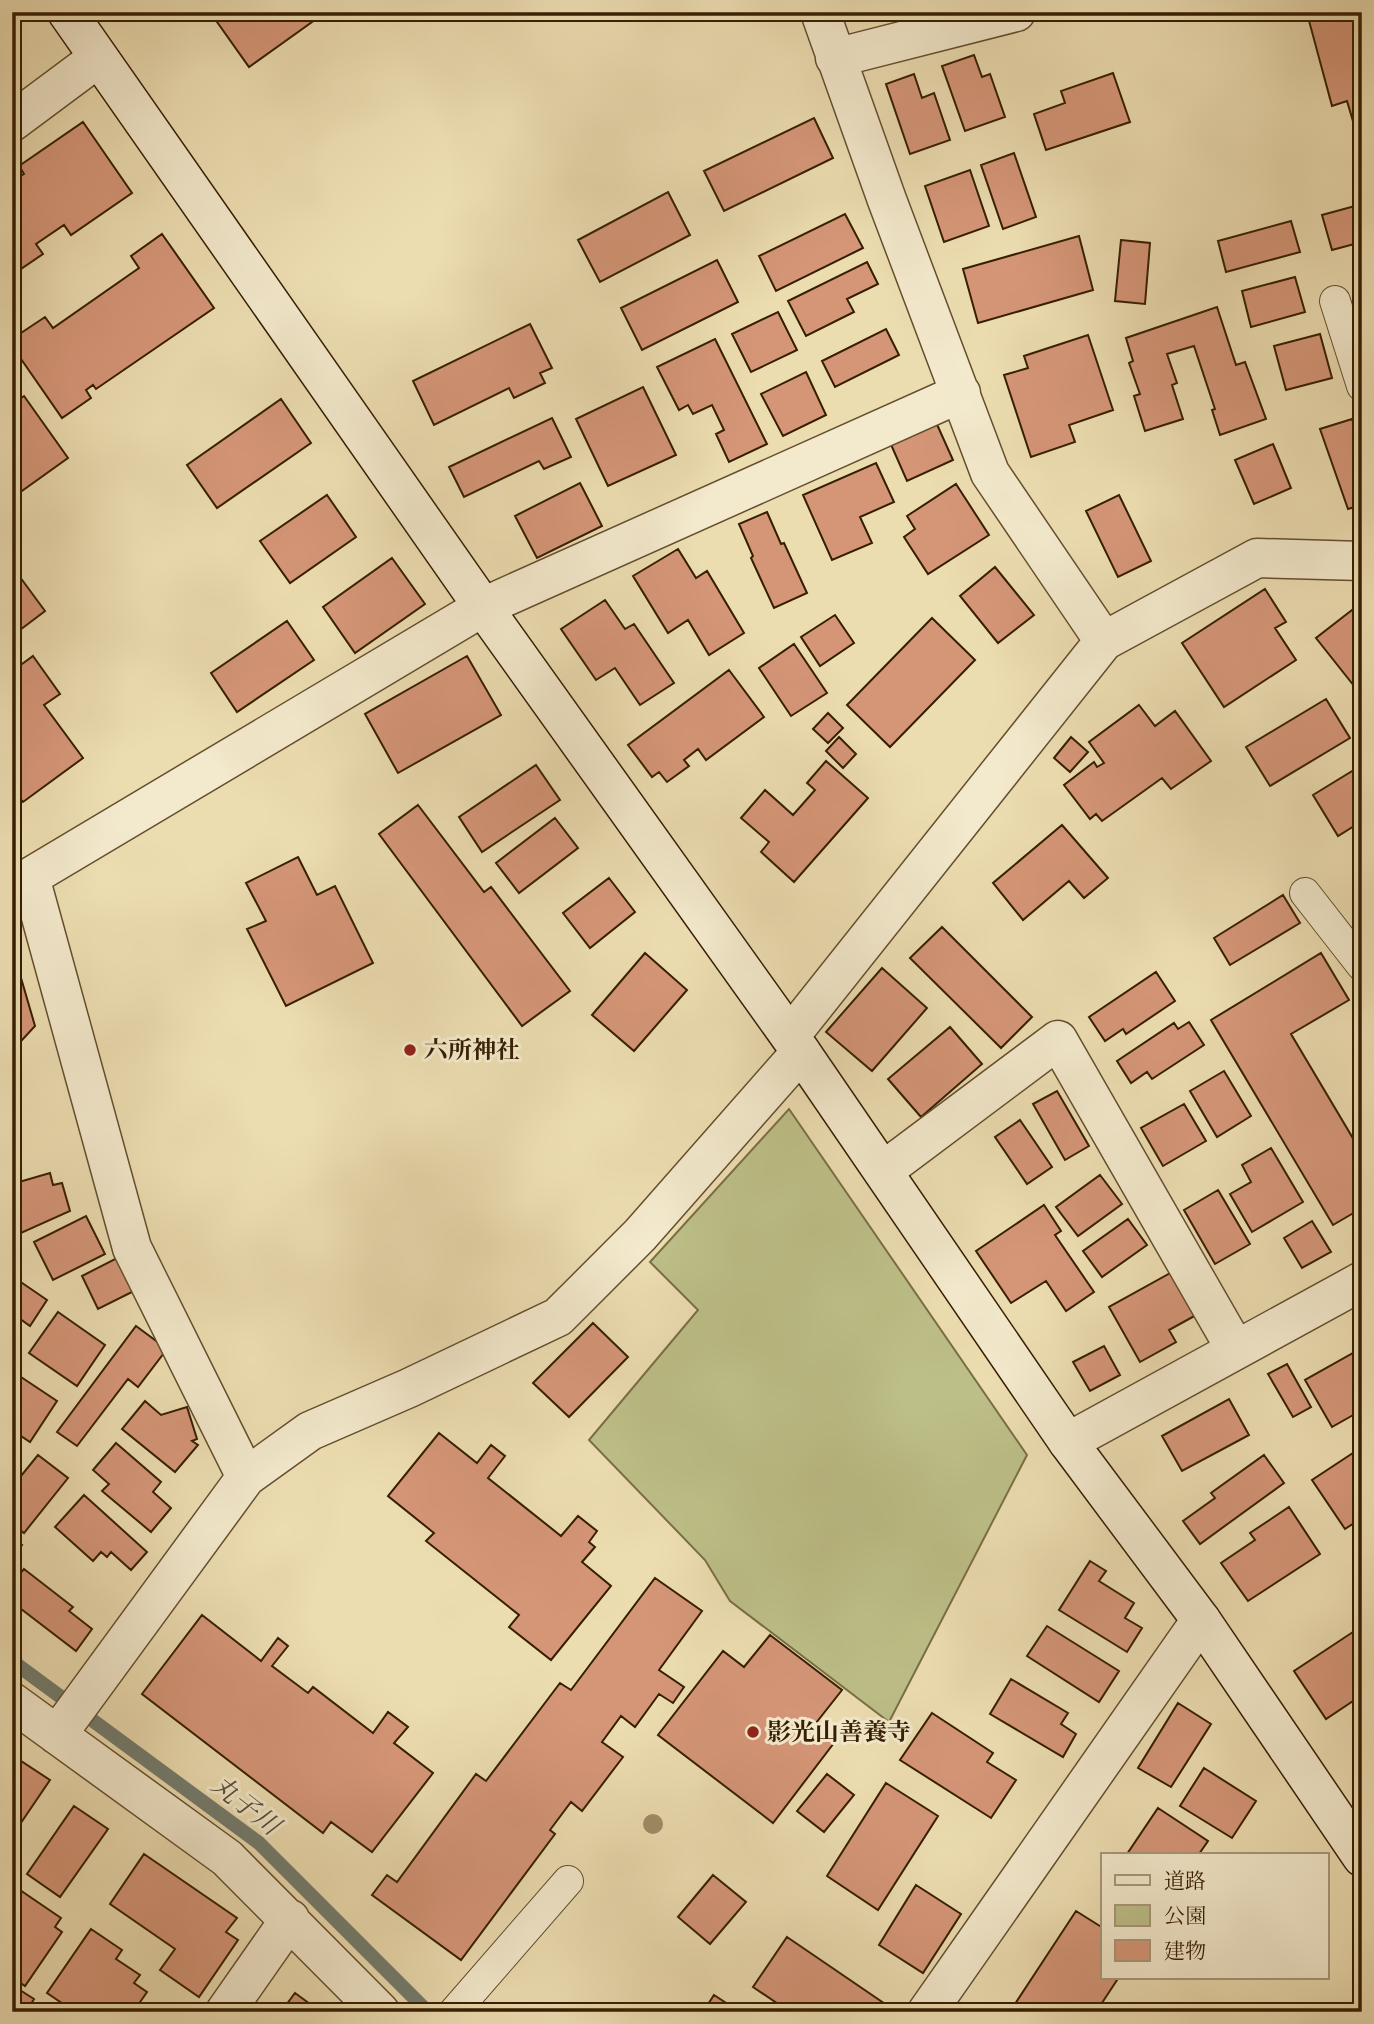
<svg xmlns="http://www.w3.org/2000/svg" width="1374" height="2024" font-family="'IM FELL Great Primer','Noto Serif JP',serif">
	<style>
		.green { fill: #bdbf88; stroke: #7a6e45; stroke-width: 2 }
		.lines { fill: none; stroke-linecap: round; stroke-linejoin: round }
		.stream { stroke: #737c6e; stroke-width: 14 }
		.building { fill: #d59678; stroke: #361e02; stroke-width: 2 }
		.lane-casing { stroke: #644e2e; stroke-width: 32 }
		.street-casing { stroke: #644e2e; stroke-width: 41 }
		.secondary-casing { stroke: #361e02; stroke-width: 41 }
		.lane { stroke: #f3e9cc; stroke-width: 30 }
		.street { stroke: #f3e9cc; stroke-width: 38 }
		.secondary { stroke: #f3e9cc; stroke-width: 38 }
		.tree { fill: #9e8e67 }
		.poi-dot { fill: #8f2418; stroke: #f3e9cc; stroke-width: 2.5 }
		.labels { text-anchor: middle; stroke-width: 6; stroke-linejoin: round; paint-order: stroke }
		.poi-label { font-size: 24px; font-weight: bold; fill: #361e02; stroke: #f3e9cc; text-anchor: start }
		.water-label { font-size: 26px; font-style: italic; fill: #554d38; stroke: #f3e9cc }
	</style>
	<rect width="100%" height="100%" fill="#ecddb1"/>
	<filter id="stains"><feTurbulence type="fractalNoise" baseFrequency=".00286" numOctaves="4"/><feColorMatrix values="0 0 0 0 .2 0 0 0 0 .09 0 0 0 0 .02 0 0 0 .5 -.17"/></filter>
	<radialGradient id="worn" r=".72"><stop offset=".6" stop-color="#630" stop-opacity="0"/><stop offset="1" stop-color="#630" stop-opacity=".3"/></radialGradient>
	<path class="green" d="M789,1109L1027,1455L889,1722L730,1601L705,1560L589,1440L698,1310L650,1262Z"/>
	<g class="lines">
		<path class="stream" d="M12,1661L259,1843L428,2012"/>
	</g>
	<path class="building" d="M210,12H326L249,67Z
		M1326,12H1350L1362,53V126L1355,128L1347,101L1332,106L1308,17Z
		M974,55L982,77L990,74L1005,117L965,131L942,66Z
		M1113,73L1130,122L1046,150L1034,114L1065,103L1061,91Z
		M914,74L922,98L934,93L950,140L910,154L886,84Z
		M814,118L833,158L724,211L704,171Z
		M83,122L132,193L71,235L64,225L36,244L43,254L12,275V181L24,174L19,166Z
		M1014,153L1036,217L1003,229L981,165Z
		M970,170L989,226L944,242L925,186Z
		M668,192L690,235L600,282L578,240Z
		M1362,204V242L1332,250L1322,215Z
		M845,214L863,248L776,291L759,256Z
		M1291,221L1300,252L1226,272L1218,241Z
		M162,234L214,308L96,389L93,385L86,390L91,398L62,418L12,346V339L45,317L53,328L139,268L131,256Z
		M1079,236L1093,290L978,323L963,269Z
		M1121,240L1150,243L1145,304L1115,301Z
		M717,260L738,302L642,350L621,308Z
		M867,262L878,284L847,299L854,312L806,336L788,301Z
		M1295,277L1305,312L1251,327L1242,291Z
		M1217,307L1236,365L1245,362L1266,419L1220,435L1212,410L1215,409L1194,346L1167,354L1177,383L1172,385L1183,419L1145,431L1134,396L1140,394L1129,363L1133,361L1126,338Z
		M778,312L797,350L751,372L732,334Z
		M530,324L552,368L540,373L545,383L514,398L509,388L434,425L413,381Z
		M886,329L899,355L835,387L822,361Z
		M1320,334L1332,378L1286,390L1274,346Z
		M1088,335L1113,410L1069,425L1075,442L1031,457L1004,375L1028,368L1024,356Z
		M715,339L767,444L729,462L716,434L724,430L712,405L693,414L688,405L679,410L657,367Z
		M806,372L826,415L783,436L761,394Z
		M643,387L676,455L608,486L576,419Z
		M24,396L68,458L12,498V404Z
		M281,399L311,443L217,508L187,465Z
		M552,418L571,457L544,469L539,461L464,497L449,467Z
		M1352,419L1362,447V505L1348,509L1320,429Z
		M935,420L953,460L907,481L889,440Z
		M1273,444L1291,488L1254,504L1235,460Z
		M876,463L894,502L860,517L872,543L832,560L803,495Z
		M580,483L602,526L537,558L515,516Z
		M956,484L989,535L928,574L904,537L915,529L907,516Z
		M327,495L356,537L290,583L260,541Z
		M1119,495L1151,561L1118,577L1086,511Z
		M767,512L781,544L784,543L807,593L774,608L751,558L753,556L739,524Z
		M678,549L696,578L707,571L744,633L709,655L688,620L668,633L633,576Z
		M392,558L425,604L355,653L323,607Z
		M995,567L1034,615L998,643L960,596Z
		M17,573L45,611L12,636V576Z
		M1265,589L1286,622L1275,628L1296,660L1224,707L1182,643Z
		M605,600L625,629L634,624L674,683L640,705L615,668L596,680L561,629Z
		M1361,603L1362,604V696L1316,638Z
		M835,615L854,643L820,666L801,637Z
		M932,618L975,660L890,747L847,705Z
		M287,621L314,660L237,712L211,673Z
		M794,644L827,693L791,716L759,668Z
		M33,656L60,694L44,705L83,758L23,802L19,797L12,802V660L18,667Z
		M467,656L501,715L398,773L365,714Z
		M729,670L764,717L706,760L698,749L684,760L689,766L667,782L659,772L652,777L628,745Z
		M1326,699L1350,738L1270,786L1246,747Z
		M1139,705L1155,726L1175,711L1211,761L1171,789L1162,778L1102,821L1096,814L1090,819L1064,785L1094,762L1097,767L1104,763L1089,742Z
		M828,713L843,728L828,743L813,729Z
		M839,737L856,754L843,768L826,751Z
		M1071,737L1088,752L1070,772L1054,758Z
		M826,761L868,798L794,882L761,852L769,842L741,818L765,790L793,815L815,790L807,783Z
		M536,765L560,800L482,852L459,817Z
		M1362,765V821L1338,836L1313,795Z
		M418,805L484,892L491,887L570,991L522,1026L379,834Z
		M555,818L578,848L519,893L496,863Z
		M1062,825L1108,878L1084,898L1069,881L1023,920L993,883Z
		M298,857L317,895L335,886L373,963L286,1006L247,929L266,921L246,883Z
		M609,878L635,912L590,948L563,913Z
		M1283,895L1300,923L1230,965L1214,938Z
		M942,927L1032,1017L1001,1048L910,958Z
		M12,947L35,1026L12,1051Z
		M645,953L687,990L634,1051L592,1015Z
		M1321,953L1349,1000L1291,1034L1354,1140L1362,1135V1208L1333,1225L1211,1020Z
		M882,968L927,1008L872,1071L826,1032Z
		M1156,972L1175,1001L1126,1034L1123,1029L1105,1041L1089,1017Z
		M1189,1022L1204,1045L1152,1079L1147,1072L1131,1083L1117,1061L1174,1023L1178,1029Z
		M950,1027L982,1064L921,1117L888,1079Z
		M1224,1071L1251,1116L1217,1137L1190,1091Z
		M1057,1091L1089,1146L1065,1160L1033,1104Z
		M1184,1104L1206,1141L1163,1166L1141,1128Z
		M1020,1120L1052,1167L1027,1184L995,1137Z
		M1271,1148L1303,1202L1252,1232L1230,1194L1251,1182L1242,1165Z
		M50,1173L53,1185L62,1183L70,1211L12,1237V1184Z
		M1100,1175L1122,1204L1078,1236L1056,1207Z
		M1218,1190L1250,1244L1215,1264L1184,1210Z
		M1044,1205L1061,1231L1055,1235L1094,1292L1066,1311L1046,1281L1011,1303L976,1251Z
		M86,1216L105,1254L53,1280L34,1242Z
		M1128,1219L1147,1245L1102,1277L1083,1251Z
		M1312,1221L1331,1252L1302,1268L1284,1238Z
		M117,1258L134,1291L98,1309L82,1276Z
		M1174,1271L1198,1314L1169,1330L1176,1342L1140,1362L1109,1307Z
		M12,1276L47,1300L30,1326L12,1313Z
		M58,1312L105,1345L77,1386L29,1353Z
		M593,1323L628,1357L569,1417L533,1383Z
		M136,1326L167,1349L138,1387L128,1379L77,1446L57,1432Z
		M1104,1346L1120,1375L1090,1391L1073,1362Z
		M1362,1348V1410L1332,1427L1305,1380Z
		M1287,1364L1311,1407L1293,1417L1268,1374Z
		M12,1371L57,1401L30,1442L12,1430Z
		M1229,1399L1249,1435L1182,1471L1162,1436Z
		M145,1401L161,1415L187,1407L197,1439L192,1441L198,1445L175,1472L122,1429Z
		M439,1433L477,1463L491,1445L505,1456L488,1478L561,1536L578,1516L597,1531L589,1542L595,1547L582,1562L611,1586L551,1660L509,1627L519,1615L426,1541L434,1533L388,1496Z
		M116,1443L161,1482L153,1492L171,1508L151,1532L102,1491L109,1484L93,1470Z
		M1362,1447V1518L1345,1529L1312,1480Z
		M38,1455L68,1478L24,1533L12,1524V1487Z
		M1264,1455L1284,1483L1200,1544L1183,1521L1215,1498L1211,1493Z
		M84,1495L147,1552L131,1570L111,1552L107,1557L101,1552L93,1561L55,1527Z
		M1289,1507L1320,1554L1248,1601L1221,1563L1255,1540L1250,1533Z
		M12,1538L22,1545L12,1558Z
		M1090,1561L1106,1571L1099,1581L1134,1603L1125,1618L1142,1628L1127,1652L1059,1610Z
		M24,1569L73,1607L69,1611L92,1629L76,1651L12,1602V1584Z
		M655,1578L702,1611L659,1670L684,1687L673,1703L659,1694L635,1727L621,1716L602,1742L623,1757L582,1811L571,1802L550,1830L555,1834L461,1960L372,1895L387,1875L397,1882L476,1774L486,1781L560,1683L571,1690Z
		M202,1615L261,1661L278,1638L288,1646L272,1666L308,1693L313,1687L373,1733L388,1712L408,1727L394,1743L433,1773L372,1852L331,1822L323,1833L142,1694Z
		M1047,1626L1119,1671L1099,1702L1027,1656Z
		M1362,1626V1695L1326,1719L1294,1671Z
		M770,1635L842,1690L816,1723L837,1739L773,1823L658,1735L723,1651L744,1667Z
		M1011,1679L1068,1713L1061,1724L1076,1734L1063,1757L990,1714Z
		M1178,1703L1211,1724L1171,1787L1138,1768Z
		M932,1713L993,1753L987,1762L1016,1780L991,1818L900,1760Z
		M12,1755L50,1780L12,1836Z
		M1204,1768L1256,1801L1232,1838L1180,1806Z
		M827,1774L854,1795L824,1832L797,1811Z
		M886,1783L938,1816L878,1910L827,1876Z
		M74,1806L108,1829L60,1897L27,1874Z
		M1158,1808L1208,1841L1199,1854H1127Z
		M144,1854L237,1918L226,1932L238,1940L199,1997L160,1970L175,1949L110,1904Z
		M713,1875L746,1902L710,1944L678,1917Z
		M916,1885L961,1914L923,1973L879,1945Z
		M17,1888L61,1918L55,1927L62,1932L25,1986L12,1977V1895Z
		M1076,1911L1103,1928V1977H1119L1096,2012H1020L1013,2007Z
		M91,1929L122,1950L116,1959L140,1975L134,1983L147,1992L136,2008L141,2012H75L47,1993Z
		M787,1937L891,2008L888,2012H790L753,1987Z
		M12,1985L34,1999L26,2012H12Z
		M295,1993L321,2012H281Z
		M714,1995L740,2012H703Z"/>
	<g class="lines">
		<defs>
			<path id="lane" d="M1335,301L1362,386
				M1305,893L1362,966
				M454,2012L568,1881"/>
			<path id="street" d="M820,12L887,200L990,473L1104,641
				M835,58L1016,12
				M12,122L98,58
				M790,1036L1104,641L1257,558L1362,561
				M883,1171L1058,1040L1236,1350
				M1068,1442L1362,1281
				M246,1477L132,1248L30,877L483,607L961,393
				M12,1702L227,1858L380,2012
				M57,1735L246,1477L310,1431L409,1388L558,1317L640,1235L801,1052
				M225,2012L290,1919
				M927,2012L1201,1620"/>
			<path id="secondary" d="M67,12L483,607L801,1052L1068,1442L1201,1620L1362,1857"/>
		</defs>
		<use href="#lane" class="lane-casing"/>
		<use href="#street" class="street-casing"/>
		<use href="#secondary" class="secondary-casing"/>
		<use href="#lane" class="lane"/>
		<use href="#street" class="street"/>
		<use href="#secondary" class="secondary"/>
	</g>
	<circle class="tree" cx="653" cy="1824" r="10"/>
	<g class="poi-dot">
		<circle cx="410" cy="1050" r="7"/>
		<circle cx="753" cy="1732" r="7"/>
	</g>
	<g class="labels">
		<g class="poi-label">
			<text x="424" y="1058">六所神社</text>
			<text x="767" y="1740">影光山善養寺</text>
		</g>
		<g class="water-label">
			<text transform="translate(246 1805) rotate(38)" y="9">丸子川</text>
		</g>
	</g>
	<rect width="1374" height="2024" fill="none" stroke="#ecddb1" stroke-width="42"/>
	<rect x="14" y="14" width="1346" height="1996" fill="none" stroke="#361e02" stroke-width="3.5"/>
	<rect x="21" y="21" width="1332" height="1982" fill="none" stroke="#361e02" stroke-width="2"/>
	<rect x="1101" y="1853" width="228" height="126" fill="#f3e9cc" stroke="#a7987b" stroke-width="2"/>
	<rect x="1115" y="1875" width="35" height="10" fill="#f3e9cc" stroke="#a7987b" stroke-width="2"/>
	<text x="1164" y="1888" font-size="21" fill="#361e02">道路</text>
	<rect x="1115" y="1905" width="35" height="21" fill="#bdbf88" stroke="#a7987b" stroke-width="2"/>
	<text x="1164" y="1923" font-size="21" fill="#361e02">公園</text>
	<rect x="1115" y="1940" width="35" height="21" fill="#d59678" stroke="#a7987b" stroke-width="2"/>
	<text x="1164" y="1958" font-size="21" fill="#361e02">建物</text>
	<rect width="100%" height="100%" filter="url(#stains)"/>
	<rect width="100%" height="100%" fill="url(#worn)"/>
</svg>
